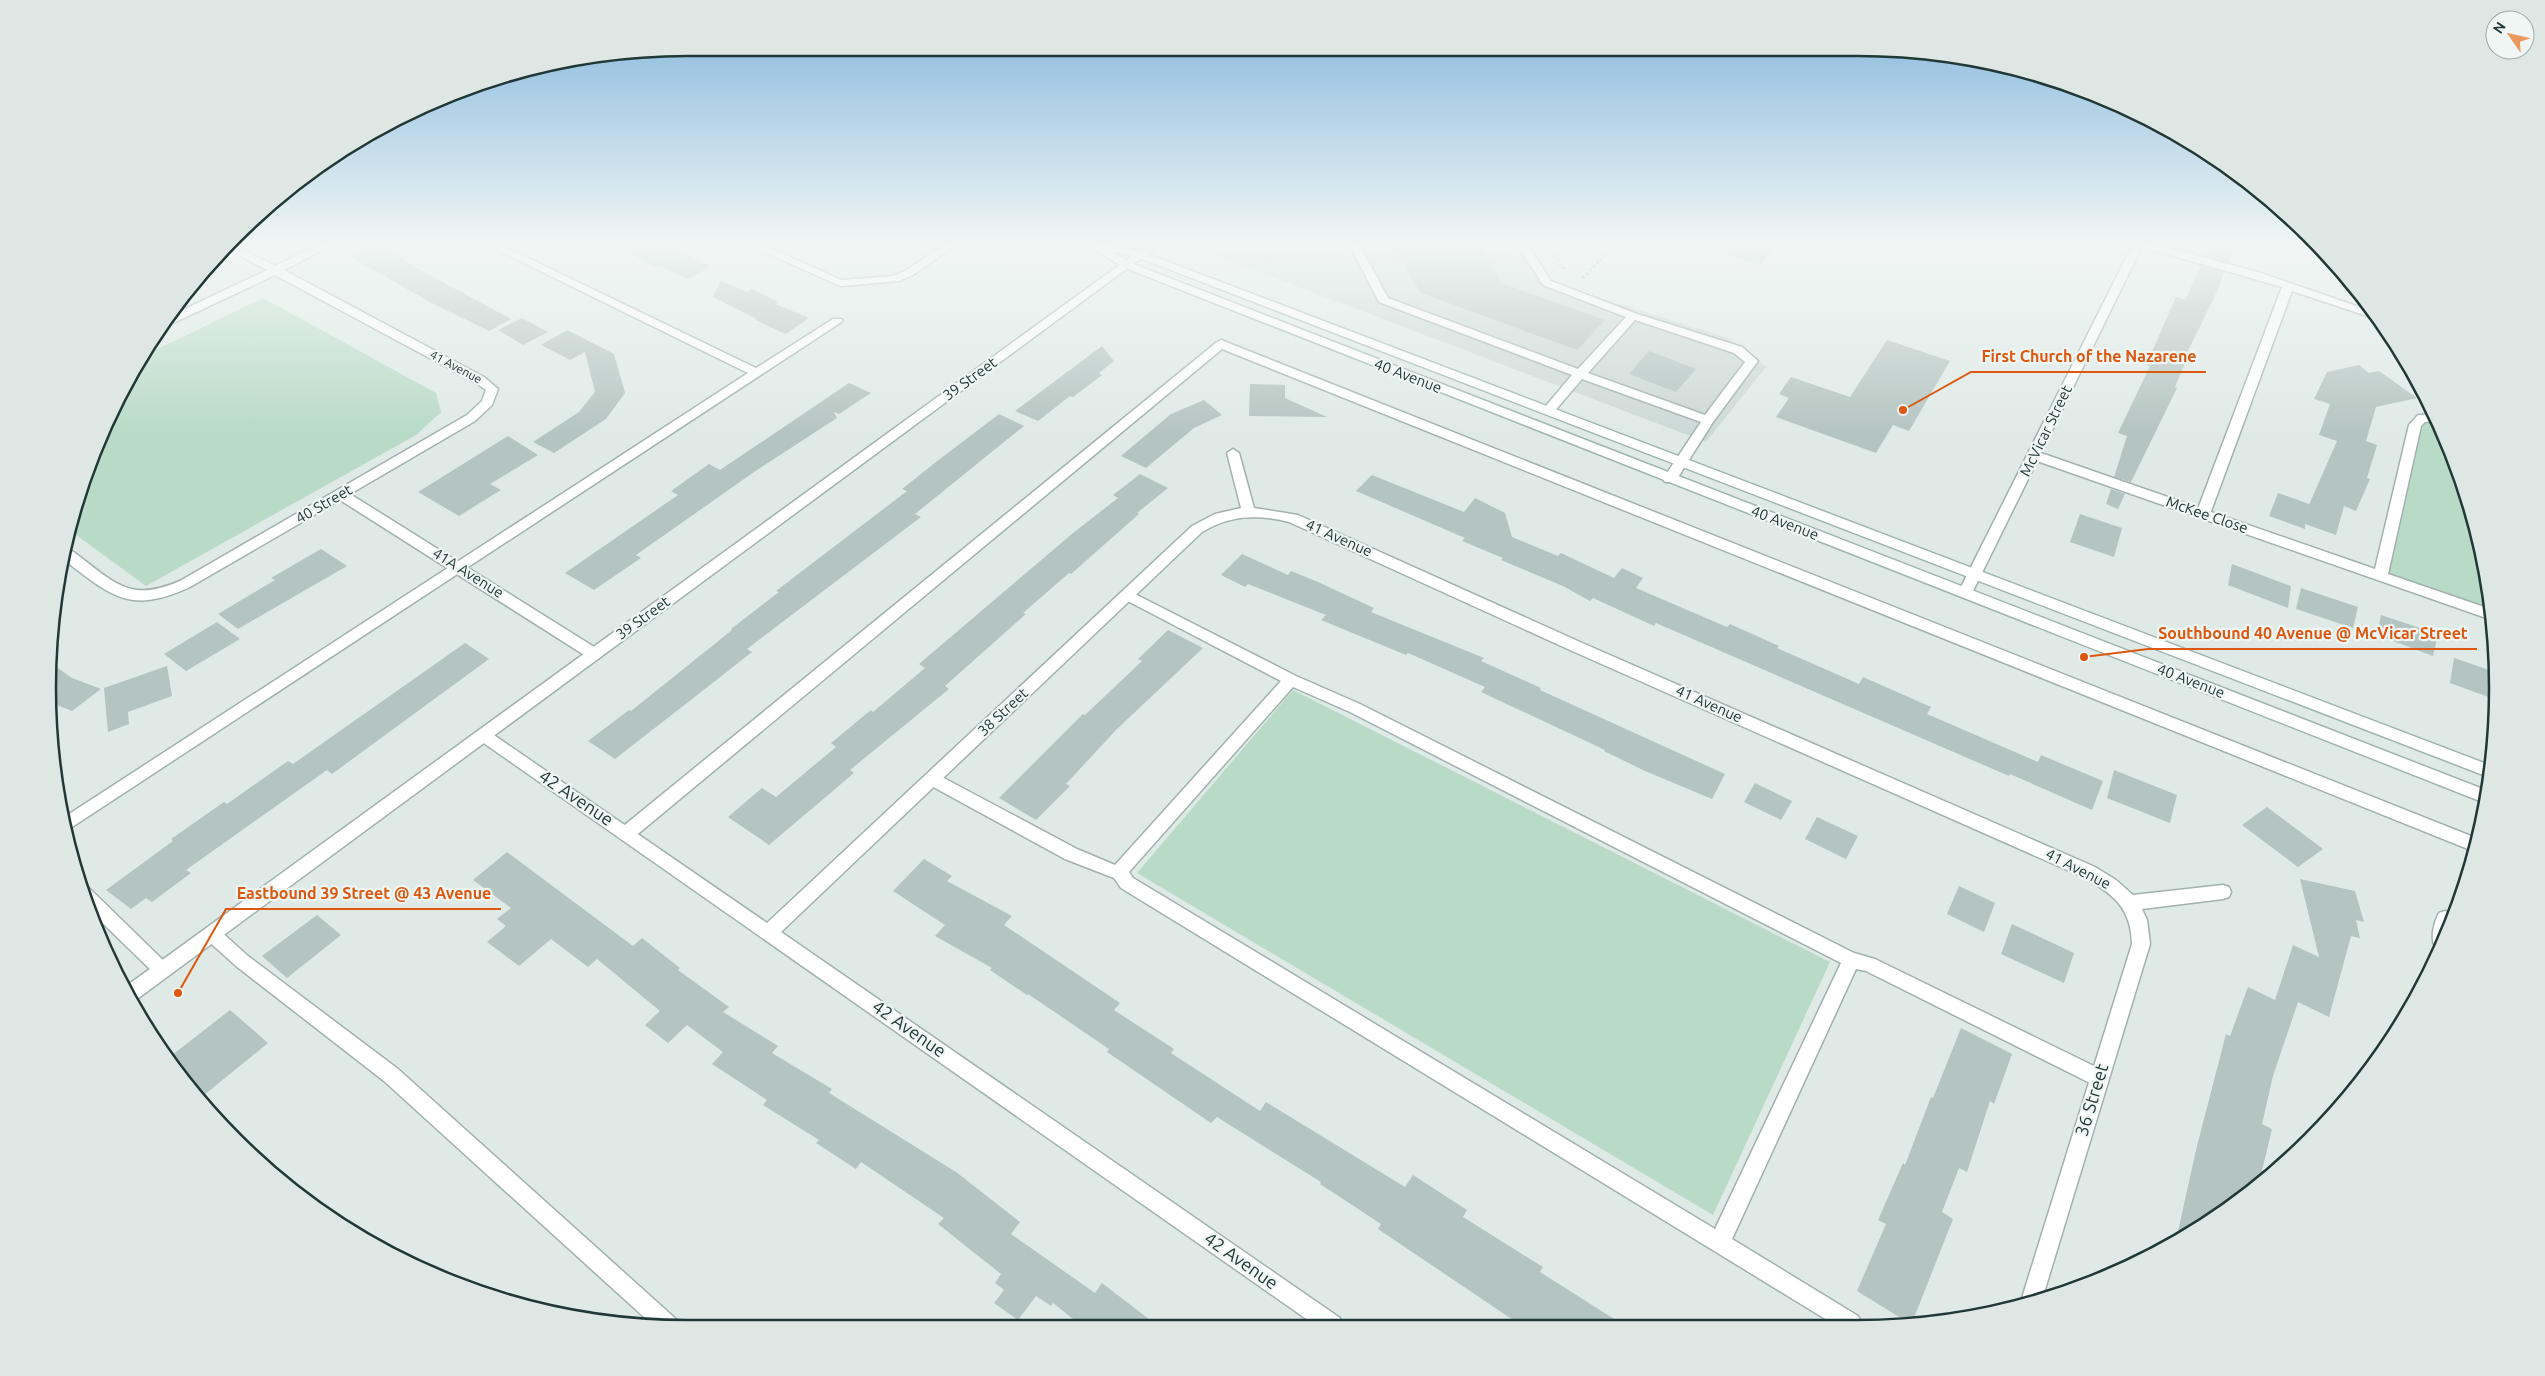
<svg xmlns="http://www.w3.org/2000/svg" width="2545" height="1376" font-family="Ubuntu,sans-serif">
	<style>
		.built { fill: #cdd9d6 }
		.green { fill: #b8dac7 }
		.building { fill: #b4c4c0 }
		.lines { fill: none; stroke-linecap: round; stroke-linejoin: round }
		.service-casing { stroke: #a2b1ae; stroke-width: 3 }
		.minor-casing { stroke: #a2b1ae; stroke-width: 3 }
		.tertiary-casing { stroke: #a2b1ae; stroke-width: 3 }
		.secondary-casing { stroke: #9fb5b0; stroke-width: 3 }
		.path { stroke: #80aca6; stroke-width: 2.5; stroke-dasharray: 2 3; stroke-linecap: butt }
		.service { fill: #fff; fill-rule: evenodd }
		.minor { fill: #fff; fill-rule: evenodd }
		.tertiary { fill: #fff; fill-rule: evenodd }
		.secondary { fill: #fff; fill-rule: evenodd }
		.labels { text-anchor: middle; stroke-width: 4.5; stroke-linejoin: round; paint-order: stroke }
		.far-street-label { font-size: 12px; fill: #213936; stroke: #eff6f4 }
		.street-label { font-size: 15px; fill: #213936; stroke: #eff6f4 }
		.near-street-label { font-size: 18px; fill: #213936; stroke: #eff6f4 }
		.rim { fill: none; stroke: #213936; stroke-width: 2.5 }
		.leader { fill: none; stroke: #de570e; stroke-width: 2 }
		.callout-dot { fill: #de570e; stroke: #eff6f4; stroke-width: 2 }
		.callout-label { font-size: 16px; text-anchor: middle; font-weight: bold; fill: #de570e; stroke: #eff6f4; stroke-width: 4.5; stroke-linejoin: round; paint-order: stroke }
	</style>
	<rect width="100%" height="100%" fill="#dfeae7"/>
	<path class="built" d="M1220,242H1522L1543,280L1728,338L1766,367L1706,442L1207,252Z"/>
	<path class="green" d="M263,298L436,393L441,412L416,435L146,586L68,529L96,443L143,356Z
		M2436,418L2476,522L2491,615L2380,576L2418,421Z
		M1293,690L1830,962L1713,1215L1137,873Z"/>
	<path class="building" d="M606,242H659L711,266L688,279L659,266L657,267Z
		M1390,242H1479L1501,283L1605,320L1577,350L1421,293Z
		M1705,242H1779L1760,265L1705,247Z
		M2212,242H2236L2228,262L2206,256Z
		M377,243L402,255L399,257L426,273L511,319L489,331L428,301L349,256Z
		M2201,266L2224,272L2220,285L2184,359L2186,360L2175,387L2177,388L2131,482L2114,477L2127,436L2118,433L2150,366L2146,365L2176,297L2185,300Z
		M721,281L747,292L752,289L778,302L775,304L809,318L786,334L755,320L757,319L713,297Z
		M522,318L548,332L523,345L498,330Z
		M567,330L614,354L625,393L606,419L554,453L533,442L579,412L595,392L585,352L570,360L541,345Z
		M1887,340L1950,361L1909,431L1893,425L1876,453L1776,417L1789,398L1779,394L1791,377L1850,397Z
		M1102,346L1114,361L1099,373L1102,375L1073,397L1070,396L1038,421L1015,411Z
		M1649,351L1696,369L1676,392L1629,374Z
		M2359,365L2369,373L2379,371L2417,398L2376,407L2366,441L2377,445L2367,478L2370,479L2356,511L2344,506L2336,535L2305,524V529L2269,516L2278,493L2309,504L2308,507L2337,441L2319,435L2330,404L2314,399L2327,372Z
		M849,383L871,393L839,414L834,412L837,418L754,472L636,555L641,558L594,590L565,573L678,495L671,491L709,464L720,470Z
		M1250,384L1285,385V398L1327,417L1249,416Z
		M1204,400L1222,415L1194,428L1146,468L1121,456L1171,414Z
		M999,414L1024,426L915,514L921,517L747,649L752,652L719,678L615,759L588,741L629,710L631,711L732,630L731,629L779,592L776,591L907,491L902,489L936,462Z
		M508,436L538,455L490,484L501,490L459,516L418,492Z
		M1140,474L1168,488L1137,513L1139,514L1071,574L1069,573L1023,613L1026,614L945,686L949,689L850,770L854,773L769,845L728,817L762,788L776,797L836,747L831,743L871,710L873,712L925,668L919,664L1073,533L1118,498L1113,495Z
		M1372,475L1464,512L1475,498L1505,513L1512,537L1558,556L1561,553L1614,578L1622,568L1643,578L1636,588L1727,627L1730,624L1779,646L1777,648L1859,684L1863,677L1931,707L1927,714L2038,762L2041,755L2103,781L2092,810L2010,774L2009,776L1656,623L1654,626L1593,598L1590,601L1563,586L1501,560L1503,558L1462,541L1465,538L1356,491Z
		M2111,489L2125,494L2118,509L2106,504Z
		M2080,514L2122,528L2114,557L2070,542Z
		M321,549L347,566L238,629L218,614L275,580L271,578Z
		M1242,554L1288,575L1291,571L1318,582L1374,608L1371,612L1484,658L1481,661L1541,688L1540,690L1725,774L1712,799L1645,771L1604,751L1605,750L1481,692L1485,687L1408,653L1406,655L1321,620L1326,615L1248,584L1245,587L1221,575Z
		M2232,564L2291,586L2288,608L2228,585Z
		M2301,588L2358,607L2353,628L2296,609Z
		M2381,615L2438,634L2433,656L2377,635Z
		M217,622L240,639L186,671L164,654Z
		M1168,630L1203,648L1116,730L1066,784L1070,786L1036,820L999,798L1083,714L1085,715L1142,661L1138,659Z
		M465,643L489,659L332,774L327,770L186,870L191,873L152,902L146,898L131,909L106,890L173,841L171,839L224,802L227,804L288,761L293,764Z
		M2454,658L2495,672L2494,699L2450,683Z
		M49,662L72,678L101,689L72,711L49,702Z
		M167,666L172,696L128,712L129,724L108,732L104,688Z
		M2114,770L2177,795L2170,823L2107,798Z
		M1755,783L1792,801L1781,820L1744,802Z
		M2267,807L2323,849L2298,867L2242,825Z
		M1817,817L1858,836L1846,859L1805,839Z
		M507,852L633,946L642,938L680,968L678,970L729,1007L723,1012L778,1046L772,1053L832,1089L829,1093L956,1172L1020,1222L1011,1234L1095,1293L1102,1283L1158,1326H1082L1053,1303L1051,1306L1036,1296L1018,1320L994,1303L1004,1290L995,1283L1001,1274L938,1224L944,1218L861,1162L856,1169L816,1143L819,1140L763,1105L767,1100L712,1064L723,1052L687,1025L668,1043L645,1025L660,1011L597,959L588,967L551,939L519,966L487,942L506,926L497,919L511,908L473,880Z
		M924,859L952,876L947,881L1012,916L1004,925L1120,1003L1114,1010L1174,1049L1171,1053L1260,1111L1266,1102L1405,1187L1413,1175L1467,1210L1463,1217L1543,1267L1540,1272L1622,1324H1519L1378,1229L1381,1224L1320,1184L1321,1182L1217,1117L1211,1123L1107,1052L1109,1049L1028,994L1027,995L990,970L992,968L935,936L945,925L893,891Z
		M2300,879L2355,891L2364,922L2356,920L2360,938L2351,936L2329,1017L2298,1002L2273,1076L2262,1124L2272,1129L2260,1179L2213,1220L2176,1240L2197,1146L2226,1034L2230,1036L2248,987L2275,1000L2293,945L2319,957Z
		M1959,886L1995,903L1984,932L1947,914Z
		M317,915L341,935L287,978L262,956Z
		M2012,924L2074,953L2064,983L2001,954Z
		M230,1010L268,1043L198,1100L167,1059Z
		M1961,1028L2012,1054L1994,1104L1990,1101L1967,1172L1959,1168L1942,1212L1953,1219L1912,1323H1909L1857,1291L1886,1224L1878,1220L1903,1163L1905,1165L1931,1097L1933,1098Z"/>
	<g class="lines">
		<defs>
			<path id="service" d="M481,242H495L756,368L833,319H841L843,321L66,831L63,818L748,373Z
				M948,242H960L913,275L899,281L842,286L836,283L842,280L893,276L905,271Z
				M1348,242H1358L1388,298L1578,369L1626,317L1543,285L1516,242H1526L1551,281L1637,314L1742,347L1758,361L1713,422L1675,482H1665L1663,479L1701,422L1582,379L1553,413H1545L1543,410L1545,407L1572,375L1379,302ZM1635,320L1734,353L1745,362L1705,415L1588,373Z
				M2134,242H2148L2261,273L2374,312L2379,320L2292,291L2210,514L2203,518L2196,514L2282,287L2135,245Z
				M1221,340L2476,838L2473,851L1222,349L633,838L627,840L621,838L619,833L621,828L1217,342Z
				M1127,590L1296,676L1360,704L1854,953L1875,959L2106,1072L2108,1078L2106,1084L2099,1087L2092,1084L1866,971L1856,969L1732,1239L1858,1316L1862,1323H1832L1121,888L1114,878L1065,859L926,783L924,779L926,775L932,773L938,775L1077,849L1115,865L1281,681L1122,598L1120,595ZM1293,687L1350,712L1841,963L1715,1229L1133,878L1129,872Z
				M82,885L88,887L168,965L171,970L168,975L162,978L156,975L88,909L80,886Z
				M2445,911L2451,913L2453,917L2439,949L2435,947C2430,938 2434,922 2439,913Z
				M212,927L218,929L248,956L398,1069L677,1320L681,1327H655L384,1081L236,966L206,939L203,934L206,929Z"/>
			<path id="minor" d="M325,242H339L284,270L484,377L498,389L492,405L475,421L350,494L599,650L601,654L599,658H589L340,500L190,587C130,615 111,596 63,559L65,548C73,550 81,558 88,563C122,590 138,599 180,581L467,415L482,401L486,390L476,383L275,275L165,327L159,328L166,318L267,270L225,248L231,243L275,266Z
				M742,242H757L848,283L842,286L838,285Z
				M2134,242H2144L2041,453L2375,569L2409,425L2418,415L2435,414L2438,421L2425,422L2421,426L2388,574L2490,609L2492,620L2037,461L1972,593L1970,596H1960L1958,593Z
				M1233,449L1239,453L1254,508L1298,515L1580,642L2095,867L2116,880L2133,895L2223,885L2229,887L2231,892L2229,897L2223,899L2142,909L2147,920L2150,944L2043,1296L2023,1301L2022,1298L2132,944C2131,907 2113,894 2083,877L1570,650L1289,522C1257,514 1230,515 1202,532L781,932L1340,1318L1343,1325H1315L478,739L475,735L478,731H488L767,923L1192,526L1215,514L1241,508L1227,453Z"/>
			<path id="tertiary" d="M1151,242H1163L133,1002L125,987Z"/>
			<path id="secondary" d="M1083,242L1104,243L1145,253L2492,766L2491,778L1137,257L1111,251L1131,263L2488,791L2485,803L1123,267Z"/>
		</defs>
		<use href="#service" class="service-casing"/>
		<use href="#minor" class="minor-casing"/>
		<use href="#tertiary" class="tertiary-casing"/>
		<use href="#secondary" class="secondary-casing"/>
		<path class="path" d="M1547,242L1561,266L1567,270
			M1583,278L1617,242"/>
		<use href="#service" class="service"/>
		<use href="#minor" class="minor"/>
		<use href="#tertiary" class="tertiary"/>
		<use href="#secondary" class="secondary"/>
	</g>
	<linearGradient id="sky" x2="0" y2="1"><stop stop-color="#81b5dd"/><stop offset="0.56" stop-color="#f1f6f4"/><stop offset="1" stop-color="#f1f6f4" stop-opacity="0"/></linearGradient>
	<rect width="2545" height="435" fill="url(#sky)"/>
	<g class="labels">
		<g class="far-street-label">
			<text transform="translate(456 367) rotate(28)" y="4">41 Avenue</text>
		</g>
		<g class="street-label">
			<text transform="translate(1408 376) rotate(21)" y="5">40 Avenue</text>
			<text transform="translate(970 379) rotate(-36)" y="5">39 Street</text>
			<text transform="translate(2046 431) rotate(-64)" y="5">McVicar Street</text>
			<text transform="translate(324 504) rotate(-30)" y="5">40 Street</text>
			<text transform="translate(2207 515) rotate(19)" y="5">McKee Close</text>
			<text transform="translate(1785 523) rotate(21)" y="5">40 Avenue</text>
			<text transform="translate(1339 538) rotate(24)" y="5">41 Avenue</text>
			<text transform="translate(468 573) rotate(32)" y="5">41A Avenue</text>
			<text transform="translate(643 618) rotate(-36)" y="5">39 Street</text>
			<text transform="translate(2191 681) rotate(21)" y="5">40 Avenue</text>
			<text transform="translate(1709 704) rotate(24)" y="5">41 Avenue</text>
			<text transform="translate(1003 712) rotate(-43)" y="5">38 Street</text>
			<text transform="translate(2078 869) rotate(27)" y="5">41 Avenue</text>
		</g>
		<g class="near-street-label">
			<text transform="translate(576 798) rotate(34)" y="6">42 Avenue</text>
			<text transform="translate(909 1029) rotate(35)" y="6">42 Avenue</text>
			<text transform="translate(2092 1100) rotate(-73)" y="6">36 Street</text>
			<text transform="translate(1241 1261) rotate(35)" y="6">42 Avenue</text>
		</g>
	</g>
	<path d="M0 0H2545V1376H0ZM688 56H1857A632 632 0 0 1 2489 688V688A632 632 0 0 1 1857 1320H688A632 632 0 0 1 56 688V688A632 632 0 0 1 688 56Z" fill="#dfe7e5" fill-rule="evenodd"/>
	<path class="rim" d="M688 56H1857A632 632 0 0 1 2489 688V688A632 632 0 0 1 1857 1320H688A632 632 0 0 1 56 688V688A632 632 0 0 1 688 56Z"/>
	<path class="leader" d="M1903 410L1971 372H2206M2084 657L2148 649H2477M178 993L226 909H501"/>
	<g class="callout-dot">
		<circle cx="1903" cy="410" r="5"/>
		<circle cx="2084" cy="657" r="5"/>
		<circle cx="178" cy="993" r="5"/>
	</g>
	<g class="callout-label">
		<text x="2089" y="362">First Church of the Nazarene</text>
		<text x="2313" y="639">Southbound 40 Avenue @ McVicar Street</text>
		<text x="364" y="899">Eastbound 39 Street @ 43 Avenue</text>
	</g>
	<g transform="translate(2510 35) rotate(304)"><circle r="24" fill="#eff6f4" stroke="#9daaa8"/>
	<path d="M0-4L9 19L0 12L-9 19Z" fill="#ec975b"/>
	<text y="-8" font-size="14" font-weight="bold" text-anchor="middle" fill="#213936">N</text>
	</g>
</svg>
